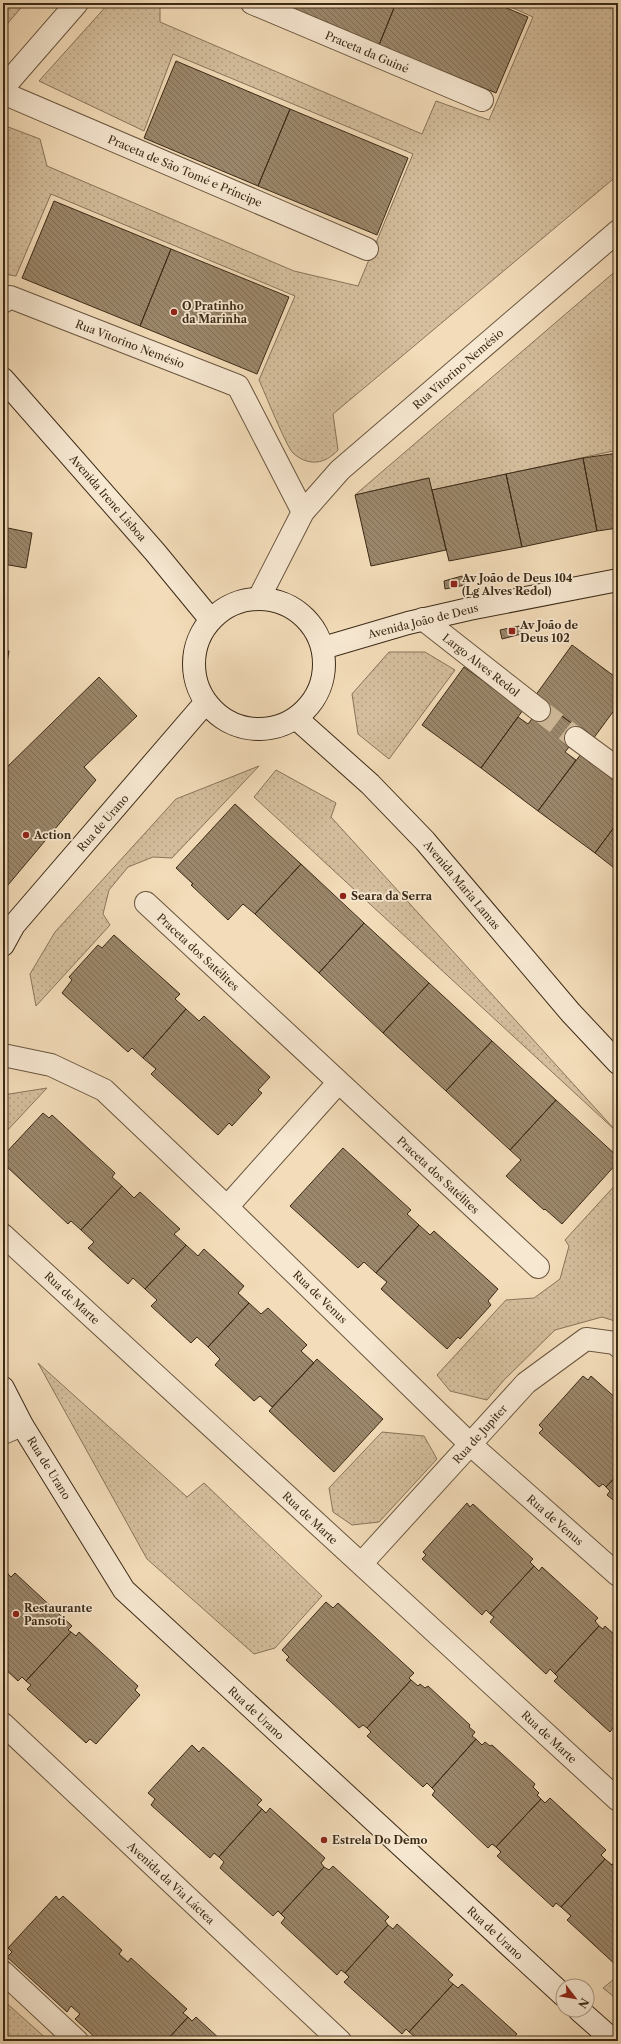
<svg xmlns="http://www.w3.org/2000/svg" width="621" height="2044" font-family="'Libre Caslon Text',serif">
	<style>
		.grass { fill: url(#grass-dots); stroke: #88745a }
		.building { fill: url(#building-back-hatch); stroke: #3c2a16 }
		.lines { fill: none; stroke-linecap: round; stroke-linejoin: round }
		.street-tunnel { stroke: #ceb898; stroke-width: 22; stroke-dasharray: 22 11; stroke-linecap: butt }
		.street-casing { stroke: #6a563f; stroke-width: 24 }
		.secondary-casing { stroke: #3c2a16; stroke-width: 24 }
		.street { stroke: #f7e8d2; stroke-width: 22 }
		.secondary { stroke: #f7e8d2; stroke-width: 22 }
		.poi-dot { fill: #8f2418; stroke: #f7e8d2; stroke-width: 1.5 }
		.labels { text-anchor: middle; stroke-width: 3.5; stroke-linejoin: round; paint-order: stroke }
		.street-label { font-size: 11px; fill: #3c2a16; stroke: #f7e8d2 }
		.poi-label { font-size: 11px; font-weight: bold; fill: #3c2a16; stroke: #f7e8d2; text-anchor: start }
	</style>
	<defs>
		<pattern id="grass-dots" width="8" height="8" patternUnits="userSpaceOnUse"><rect width="8" height="8" fill="#d4be9d"/><path d="M2 2h.1M6 6h.1" fill="none" stroke="#b7a386" stroke-width="1.8" stroke-linecap="round"/></pattern>
		<pattern id="building-back-hatch" width="6" height="6" patternUnits="userSpaceOnUse"><rect width="6" height="6" fill="#9b876b"/><path d="M-1 5l2 2M0 0l6 6M5-1l2 2" fill="none" stroke="#806f57"/></pattern>
	</defs>
	<rect width="100%" height="100%" fill="#f3dcb9"/>
	<filter id="stains"><feTurbulence type="fractalNoise" baseFrequency=".005" numOctaves="4"/><feColorMatrix values="0 0 0 0 .2 0 0 0 0 .09 0 0 0 0 .02 0 0 0 .5 -.17"/></filter>
	<radialGradient id="worn" r=".72"><stop offset=".6" stop-color="#630" stop-opacity="0"/><stop offset="1" stop-color="#630" stop-opacity=".3"/></radialGradient>
	<path class="grass" d="M3,3H25L3,29Z
		M109,3H160V22L422,134L436,101L489,120L533,17L502,3H618V175L333,414L338,450C325,464 309,467 293,453C287,448 264,391 259,380L295,296L51,194L16,276L3,274V125L40,139L47,166L294,271L358,286L413,154L173,54L144,131L39,81Z
		M618,269V450L432,490L428,478L355,495Z
		M389,652H425L455,670L389,759L358,734L352,694Z
		M259,766L172,858L153,857L128,867L109,890L103,914L110,925L36,1006L30,974L55,932L176,799Z
		M276,770L336,803L331,817L616,1131L254,797Z
		M47,1088L3,1135V1095Z
		M618,1182V1322L602,1317L555,1330L504,1380L487,1400L450,1391L437,1375L506,1300L534,1298L560,1279L569,1246L565,1240Z
		M38,1363L187,1497L204,1483L322,1596L275,1648L254,1654L147,1559Z
		M382,1432L424,1436L437,1459L379,1522L352,1525L333,1512L329,1488Z
		M618,1976V2000L603,1988Z
		M3,2000L49,2041H3Z"/>
	<path class="building" d="M278,3H396L379,45Z
		M396,3H495L528,17L496,93L379,45Z
		M176,61L290,109L258,186L144,138Z
		M290,109L408,158L377,235L258,186Z
		M54,201L171,249L140,326L22,278Z
		M171,249L289,297L257,374L140,326Z
		M618,453V528L597,531L583,458Z
		M583,458L597,531L522,547L506,474Z
		M506,474L522,547L449,561L432,490Z
		M429,478L446,550L371,566L355,495Z
		M3,527L32,533L26,568L3,564Z
		M462,576L465,585L445,589L444,581Z
		M519,626L521,634L502,639L500,630Z
		M572,645L618,679V705L593,739L535,696Z
		M3,650L9,651L3,687Z
		M464,667L523,710L481,768L422,725Z
		M99,677L137,716L84,767L96,780L3,891V771Z
		M544,703L582,731L565,752L576,760L538,811L481,768L518,717L528,724Z
		M581,754L618,781V822L595,853L538,811Z
		M235,804L301,864L255,914L243,904L228,920L191,885L193,884L176,868Z
		M618,822V871L595,853Z
		M301,864L364,923L319,973L255,914Z
		M364,923L429,983L383,1033L319,973Z
		M114,935L180,994L175,999L186,1009L143,1058L132,1048L128,1052L62,993L72,980L69,977L98,945L102,948Z
		M429,983L492,1041L446,1091L383,1033Z
		M186,1009L199,1021L204,1016L270,1077L258,1090L262,1093L232,1126L229,1123L218,1135L151,1074L156,1069L143,1058Z
		M492,1041L556,1100L510,1150L446,1091Z
		M556,1100L618,1157V1162L562,1224L545,1209L544,1210L506,1176L521,1160L510,1150Z
		M43,1113L49,1118L52,1115L115,1173L112,1177L122,1186L81,1230L71,1221L68,1224L5,1165L8,1162L3,1156Z
		M343,1148L411,1210L407,1214L419,1225L376,1273L364,1262L358,1268L290,1206Z
		M122,1186L134,1198L140,1192L180,1229L174,1234L186,1245L145,1289L133,1278L128,1284L88,1248L94,1242L81,1230Z
		M419,1225L430,1235L434,1231L498,1289L488,1301L491,1305L460,1339L458,1337L447,1349L381,1289L387,1282L376,1273Z
		M186,1245L198,1256L204,1249L244,1286L238,1293L249,1303L208,1347L197,1337L191,1343L151,1306L157,1300L145,1289Z
		M249,1303L261,1314L268,1308L307,1345L301,1351L314,1363L272,1407L260,1396L254,1401L215,1365L220,1359L208,1347Z
		M317,1359L383,1419L334,1472L269,1411Z
		M583,1376L588,1380L591,1376L618,1400V1474L606,1487L603,1484L599,1487L539,1433L543,1429L539,1425Z
		M618,1474V1504L607,1495L610,1491L606,1487Z
		M467,1503L470,1507L473,1504L533,1559L530,1562L534,1566L490,1614L486,1610L482,1615L422,1559L426,1555L423,1552Z
		M3,1563L8,1574L3,1579Z
		M534,1566L539,1571L542,1567L598,1618L595,1621L599,1626L555,1674L550,1669L546,1674L490,1622L494,1617L490,1614Z
		M15,1573L72,1626L68,1630L71,1632L26,1681L22,1677L18,1681L3,1667V1579L8,1574L11,1577Z
		M326,1602L333,1608L338,1603L414,1673L409,1678L411,1680L367,1728L363,1725L359,1728L286,1660L289,1657L282,1650Z
		M599,1626L603,1629L605,1626L618,1638V1732L613,1728L610,1732L554,1681L558,1677L555,1674Z
		M71,1632L76,1636L79,1632L138,1686L135,1690L140,1695L96,1744L90,1739L86,1743L27,1689L31,1685L26,1681Z
		M411,1680L418,1686L420,1684L425,1688L428,1686L470,1725L469,1727L475,1732L472,1736L476,1739L432,1788L427,1783L423,1787L367,1736L371,1732L367,1728Z
		M476,1739L482,1745L485,1742L490,1746L492,1745L535,1784L533,1787L539,1793L537,1795L541,1799L496,1847L492,1844L488,1848L432,1795L435,1791L432,1788Z
		M192,1745L199,1752L203,1747L262,1800L257,1805L262,1809L219,1857L214,1853L210,1858L151,1805L155,1799L148,1793Z
		M550,1798L606,1850L601,1855L605,1859L561,1907L556,1903L553,1907L497,1856L501,1852L496,1847L541,1799L545,1803Z
		M270,1808L325,1858L321,1863L324,1867L281,1914L278,1911L273,1916L220,1868L224,1862L219,1857L262,1809L266,1813Z
		M605,1859L612,1865L616,1860L618,1861V1967L567,1920L571,1916L561,1907Z
		M333,1866L389,1917L385,1921L388,1925L345,1973L341,1970L337,1975L281,1923L285,1918L281,1914L324,1867L329,1870Z
		M56,1896L59,1900L63,1896L122,1950L119,1954L128,1962L131,1958L187,2009L183,2013L188,2017L166,2041H99L75,2019L80,2014L71,2006L67,2012L7,1957L12,1952L8,1948Z
		M397,1924L453,1975L448,1980L453,1984L409,2032L406,2029L402,2034L344,1982L349,1977L345,1973L388,1925L393,1929Z
		M453,1984L458,1988L462,1984L517,2034L513,2038L515,2041H409L414,2036L409,2032Z
		M188,2017L192,2021L196,2017L222,2041H166Z"/>
	<g class="lines">
		<path class="street-tunnel" d="M539,710L576,738"/>
		<defs>
			<path id="street" d="M252,3L482,100
				M3,88L77,3
				M3,93L367,249
				M3,302L10,297L238,386L303,512
				M259,598L303,512L340,470L618,231
				M423,619L539,710
				M576,738L618,769
				M146,903L538,1267
				M3,1055L51,1065L104,1090L227,1207L471,1445L618,1575
				M227,1207L338,1083
				M3,1235L618,1800
				M3,1433L22,1425
				M361,1564L526,1383L586,1339L615,1343L618,1346
				M3,1724L340,2041
				M3,1972L77,2041"/>
			<path id="secondary" d="M3,379L155,552L211,620
				M194 664a65 65 0 1 1 130 0a65 65 0 1 1-130 0Z
				M323,648L408,623L469,609L618,580
				M296,718L370,784L425,841L571,1013L618,1063
				M3,945L14,925L206,702
				M3,1388L22,1425L124,1590L563,1995
				M579,2010L614,2041"/>
		</defs>
		<use href="#street" class="street-casing"/>
		<use href="#secondary" class="secondary-casing"/>
		<use href="#street" class="street"/>
		<use href="#secondary" class="secondary"/>
	</g>
	<g class="poi-dot">
		<circle cx="174" cy="312" r="4"/>
		<rect x="450" y="580" width="8" height="8" rx="2"/>
		<rect x="508" y="627" width="8" height="8" rx="2"/>
		<circle cx="26" cy="835" r="4"/>
		<circle cx="343" cy="896" r="4"/>
		<circle cx="16" cy="1614" r="4"/>
		<circle cx="324" cy="1840" r="4"/>
	</g>
	<g class="labels">
		<g class="street-label">
			<text transform="translate(367 52) rotate(23)" y="4">Praceta da Guiné</text>
			<text transform="translate(185 171) rotate(23)" y="4">Praceta de São Tomé e Príncipe</text>
			<text transform="translate(130 344) rotate(21)" y="4">Rua Vitorino Nemésio</text>
			<text transform="translate(458 369) rotate(-41)" y="4">Rua Vitorino Nemésio</text>
			<text transform="translate(108 498) rotate(49)" y="4">Avenida Irene Lisboa</text>
			<text transform="translate(423 621) rotate(-14)" y="4">Avenida João de Deus</text>
			<text transform="translate(481 665) rotate(38)" y="4">Largo Alves Redol</text>
			<text transform="translate(103 823) rotate(-49)" y="4">Rua de Urano</text>
			<text transform="translate(462 885) rotate(50)" y="4">Avenida Maria Lamas</text>
			<text transform="translate(198 952) rotate(43)" y="4">Praceta dos Satélites</text>
			<text transform="translate(438 1175) rotate(43)" y="4">Praceta dos Satélites</text>
			<text transform="translate(320 1297) rotate(44)" y="4">Rua de Venus</text>
			<text transform="translate(72 1298) rotate(43)" y="4">Rua de Marte</text>
			<text transform="translate(480 1434) rotate(-48)" y="4">Rua de Jupiter</text>
			<text transform="translate(49 1468) rotate(58)" y="4">Rua de Urano</text>
			<text transform="translate(310 1518) rotate(43)" y="4">Rua de Marte</text>
			<text transform="translate(555 1520) rotate(41)" y="4">Rua de Venus</text>
			<text transform="translate(256 1713) rotate(43)" y="4">Rua de Urano</text>
			<text transform="translate(549 1737) rotate(43)" y="4">Rua de Marte</text>
			<text transform="translate(171 1883) rotate(43)" y="4">Avenida da Via Láctea</text>
			<text transform="translate(495 1933) rotate(43)" y="4">Rua de Urano</text>
		</g>
		<g class="poi-label">
			<text x="182" y="310">O Pratinho<tspan x="182" dy="13">da Marinha</tspan></text>
			<text x="462" y="582">Av João de Deus 104<tspan x="462" dy="13">(Lg Alves Redol)</tspan></text>
			<text x="520" y="629">Av João de<tspan x="520" dy="13">Deus 102</tspan></text>
			<text x="34" y="839">Action</text>
			<text x="351" y="900">Seara da Serra</text>
			<text x="24" y="1612">Restaurante<tspan x="24" dy="13">Pansoti</tspan></text>
			<text x="332" y="1844">Estrela Do Demo</text>
		</g>
	</g>
	<rect width="621" height="2044" fill="none" stroke="#f3dcb9" stroke-width="16"/>
	<rect x="4" y="4" width="613" height="2036" fill="none" stroke="#3c2a16" stroke-width="2"/>
	<rect x="8" y="8" width="605" height="2028" fill="none" stroke="#3c2a16"/>
	<g transform="translate(575 1998) rotate(121)"><circle r="19" fill="#f7e8d2" stroke="#ac9c87"/>
	<path d="M0-3L7 15L0 10L-7 15Z" fill="#8f2418"/>
	<text y="-6" font-size="11" font-weight="bold" text-anchor="middle" fill="#3c2a16">N</text>
	</g>
	<rect width="100%" height="100%" filter="url(#stains)"/>
	<rect width="100%" height="100%" fill="url(#worn)"/>
</svg>
